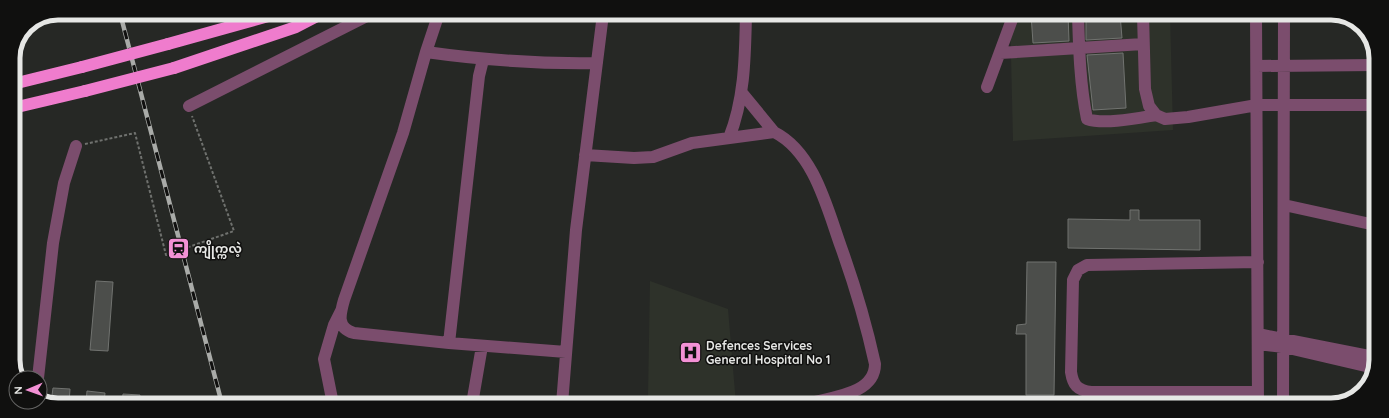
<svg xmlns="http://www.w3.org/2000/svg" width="1389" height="418" font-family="Quicksand,'Noto Sans Myanmar',sans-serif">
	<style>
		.built { fill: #2e322a }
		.building { fill: #4c4e4b; stroke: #717370 }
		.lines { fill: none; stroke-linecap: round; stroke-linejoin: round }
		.path { stroke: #6f716e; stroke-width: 2; stroke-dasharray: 3 2; stroke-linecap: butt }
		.minor { stroke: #7b4d6d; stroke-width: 12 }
		.highway { stroke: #ef7ccd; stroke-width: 12 }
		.rail-casing { stroke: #a9aba8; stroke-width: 4.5 }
		.rail { stroke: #10100f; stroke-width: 3; stroke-dasharray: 9; stroke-linecap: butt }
		.highway-bridge { stroke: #ef7ccd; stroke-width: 12 }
		.labels { text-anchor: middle; stroke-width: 3; stroke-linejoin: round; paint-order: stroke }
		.poi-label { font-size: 12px; font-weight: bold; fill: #e6e7e5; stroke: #10100f; text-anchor: start }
		.rim { fill: none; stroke: #e6e7e5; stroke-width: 5 }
	</style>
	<rect width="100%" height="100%" fill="#262825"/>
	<path class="built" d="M1010,14H1170L1173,130L1013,141Z
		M650,281L728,309L736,404H670L648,396Z"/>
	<path class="building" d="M1031,14H1068L1069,41L1033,43Z
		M1086,14H1120L1122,38L1086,40Z
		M1123,53L1126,108L1093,110L1087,55Z
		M1130,210H1139V220H1200V250L1068,248V219L1130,220Z
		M1027,262H1056L1054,395H1026V334H1016L1017,325L1026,324Z
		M96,281L113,282L108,351L90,350Z
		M53,388L70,389L69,403H51Z
		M87,391L105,393L104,403H86Z
		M123,394L140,395L139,404H122Z"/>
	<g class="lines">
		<path class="path" d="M85,144L135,133L166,255L234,231L192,116"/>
		<path class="minor" d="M439,13L426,52L403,133L344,300C340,314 336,328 354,333L449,343L566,352
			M1078,14C1079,49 1080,85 1087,119C1104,125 1138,118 1156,115
			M1143,14L1145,89L1149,106L1156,115L1165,119L1188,117L1257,105H1376
			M1256,14L1258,405
			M426,52C483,60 539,64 597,63
			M1000,53L1143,44
			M1257,66L1376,65
			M987,87L1014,14
			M742,93L774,132
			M189,106L373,13
			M729,138C745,98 745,56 746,14
			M585,155L634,158L653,157L692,143L774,132C814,152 827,208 841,247C855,286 866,323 875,364C875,395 830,397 807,404
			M1284,205L1375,225
			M1258,262L1087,265L1078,270L1073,280L1071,372C1073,385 1077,390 1091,392H1258
			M1258,334L1374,357
			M449,343L479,76L483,60
			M1258,344L1284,347L1374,368
			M38,378L53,243L64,183L76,146
			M333,404L324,359L334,325L341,311
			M472,404L482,346
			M562,404L576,230L603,14
			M1283,405L1284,15"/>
		<path class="highway" d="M168,44L279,13
			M174,68L296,27L323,13
			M13,84L82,67
			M13,108L85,91"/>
		<defs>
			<path id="rail" d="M120,13L222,404"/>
		</defs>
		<use href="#rail" class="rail-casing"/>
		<use href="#rail" class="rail"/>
		<path class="highway-bridge" d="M82,67L168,44
			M85,91L174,68"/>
	</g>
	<defs>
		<symbol id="station-square" viewBox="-11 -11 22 22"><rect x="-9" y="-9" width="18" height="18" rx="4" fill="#f391d5" stroke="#10100f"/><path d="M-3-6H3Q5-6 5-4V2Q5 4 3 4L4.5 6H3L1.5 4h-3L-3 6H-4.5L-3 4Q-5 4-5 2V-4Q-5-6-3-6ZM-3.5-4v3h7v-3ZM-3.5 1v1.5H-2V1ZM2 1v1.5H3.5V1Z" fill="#111"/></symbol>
		<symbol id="hospital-square" viewBox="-11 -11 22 22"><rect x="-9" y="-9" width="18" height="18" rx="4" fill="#f391d5" stroke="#10100f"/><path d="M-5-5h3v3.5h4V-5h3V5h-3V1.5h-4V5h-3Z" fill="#111"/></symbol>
	</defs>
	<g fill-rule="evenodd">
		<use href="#station-square" x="166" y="236" width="25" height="25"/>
		<use href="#hospital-square" x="678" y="340" width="25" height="25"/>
	</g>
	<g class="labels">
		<g class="poi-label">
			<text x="194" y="253">ကျိုက္ကလဲ့</text>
			<text x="706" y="350">Defences Services<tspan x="706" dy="14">General Hospital No 1</tspan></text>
		</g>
	</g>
	<path d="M0 0H1389V418H0ZM58 20H1331A38 38 0 0 1 1369 58V360A38 38 0 0 1 1331 398H58A38 38 0 0 1 20 360V58A38 38 0 0 1 58 20Z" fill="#10100f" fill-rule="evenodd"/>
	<path class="rim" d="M58 20H1331A38 38 0 0 1 1369 58V360A38 38 0 0 1 1331 398H58A38 38 0 0 1 20 360V58A38 38 0 0 1 58 20Z"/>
	<g transform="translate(28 390) rotate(268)"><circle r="19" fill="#10100f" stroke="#666665"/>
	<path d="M0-3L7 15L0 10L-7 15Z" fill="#f391d5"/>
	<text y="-6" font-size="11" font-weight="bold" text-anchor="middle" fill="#e6e7e5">N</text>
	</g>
</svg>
